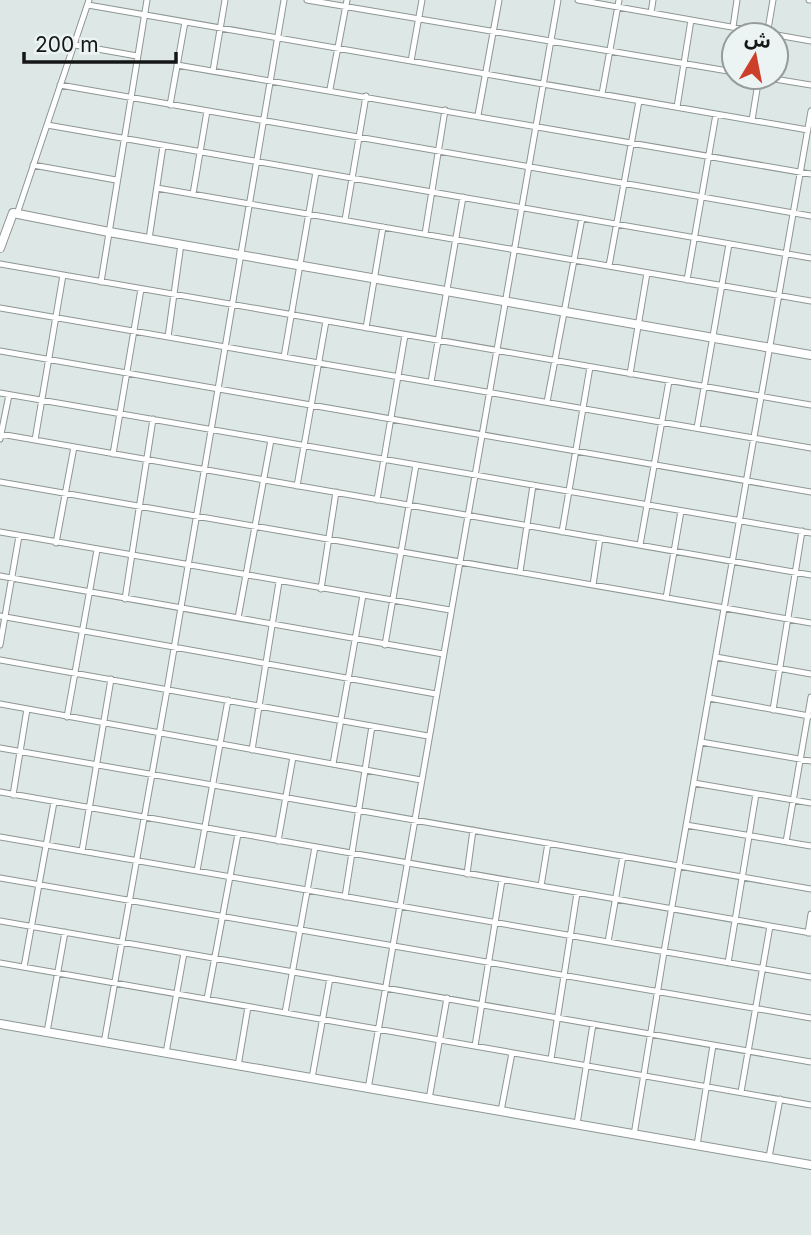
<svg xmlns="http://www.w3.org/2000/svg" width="811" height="1235" font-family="Inter,'Noto Sans Arabic',sans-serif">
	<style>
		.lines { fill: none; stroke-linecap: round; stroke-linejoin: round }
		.street-casing { stroke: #8d9694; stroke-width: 7 }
		.secondary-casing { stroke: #8d9694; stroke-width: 10 }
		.street { stroke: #fff; stroke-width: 5 }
		.secondary { stroke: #fff; stroke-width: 8 }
	</style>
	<rect width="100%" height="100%" fill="#dde7e5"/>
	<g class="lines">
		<defs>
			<path id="street" d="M307,0L734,72
				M578,0L811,41
				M809,0H811
				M88,5L808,130
				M651,13L653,0
				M733,27L737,0
				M767,35L773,0
				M75,45L137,56
				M411,61L422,0
				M177,65L811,174
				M213,71L225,0
				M762,77L811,85
				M60,85L811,216
				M330,89L347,0
				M602,94L619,0
				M170,105L185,22
				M677,107L691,20
				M478,115L499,0
				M752,120L759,77
				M47,125L811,258
				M33,165L116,180
				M157,188L811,301
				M193,194L207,111
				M17,214L89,0
				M345,220L366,96
				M425,234L445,110
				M149,239L163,146
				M0,264L811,405
				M609,266L639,101
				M687,280L716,114
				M101,282L147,0
				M0,308L811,448
				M366,328L383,227
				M168,337L181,244
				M0,351L811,492
				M284,357L316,172
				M630,374L647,273
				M431,382L463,197
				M0,393L811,533
				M547,402L582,218
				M697,428L729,244
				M0,434L811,575
				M0,439L9,395
				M35,440L63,275
				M113,454L141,289
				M0,482L811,623
				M297,486L326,321
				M377,500L405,335
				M0,532L450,610
				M562,532L590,367
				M56,543L74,447
				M640,545L669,381
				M520,572L533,485
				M0,576L443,654
				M593,585L600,538
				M321,589L336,492
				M666,598L681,511
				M125,599L153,419
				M0,616L436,694
				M238,618L271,440
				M0,645L19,536
				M385,645L416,465
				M716,657L811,674
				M0,660L428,736
				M709,698L809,716
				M0,704L421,780
				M773,710L802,531
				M67,717L97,550
				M701,742L811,761
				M0,748L811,889
				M252,750L279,582
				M333,764L363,595
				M694,783L811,803
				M0,792L811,933
				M13,795L27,709
				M686,825L811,846
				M0,837L811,977
				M278,841L293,757
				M786,842L811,697
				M82,851L111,679
				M197,871L228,700
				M467,874L473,830
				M0,878L811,1018
				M541,886L548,843
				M345,897L372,726
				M0,921L811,1062
				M808,933L811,914
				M608,942L623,856
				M0,963L811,1105
				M728,963L756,794
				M24,967L54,802
				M207,999L238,834
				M285,1013L315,847
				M47,1032L65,932
				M104,1043L167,690L284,0
				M475,1046L502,880
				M166,1053L184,953
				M551,1059L577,893
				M238,1066L248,1007
				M312,1078L330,978
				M368,1089L558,0
				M741,1092L770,926
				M429,1099L447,998
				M501,1111L512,1053
				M577,1124L593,1024
				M634,1135L664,952L811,111
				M697,1145L713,1045
				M769,1157L780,1099"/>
			<path id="secondary" d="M0,248L13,213L109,232L811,355
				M0,1024L811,1165"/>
		</defs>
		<use href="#street" class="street-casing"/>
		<use href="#secondary" class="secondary-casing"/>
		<use href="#street" class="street"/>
		<use href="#secondary" class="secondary"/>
	</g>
	<g transform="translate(755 56) rotate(10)"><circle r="33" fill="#ebf4f2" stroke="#959c9a" stroke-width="2"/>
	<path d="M0-5L12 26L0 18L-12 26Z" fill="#cc402b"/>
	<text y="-10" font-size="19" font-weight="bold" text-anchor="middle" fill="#141716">ش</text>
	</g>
	<path d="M24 52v10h152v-10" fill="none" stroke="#141716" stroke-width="3.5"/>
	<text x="35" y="52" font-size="21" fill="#141716" stroke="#ebf4f2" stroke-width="5" paint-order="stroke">200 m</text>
</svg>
